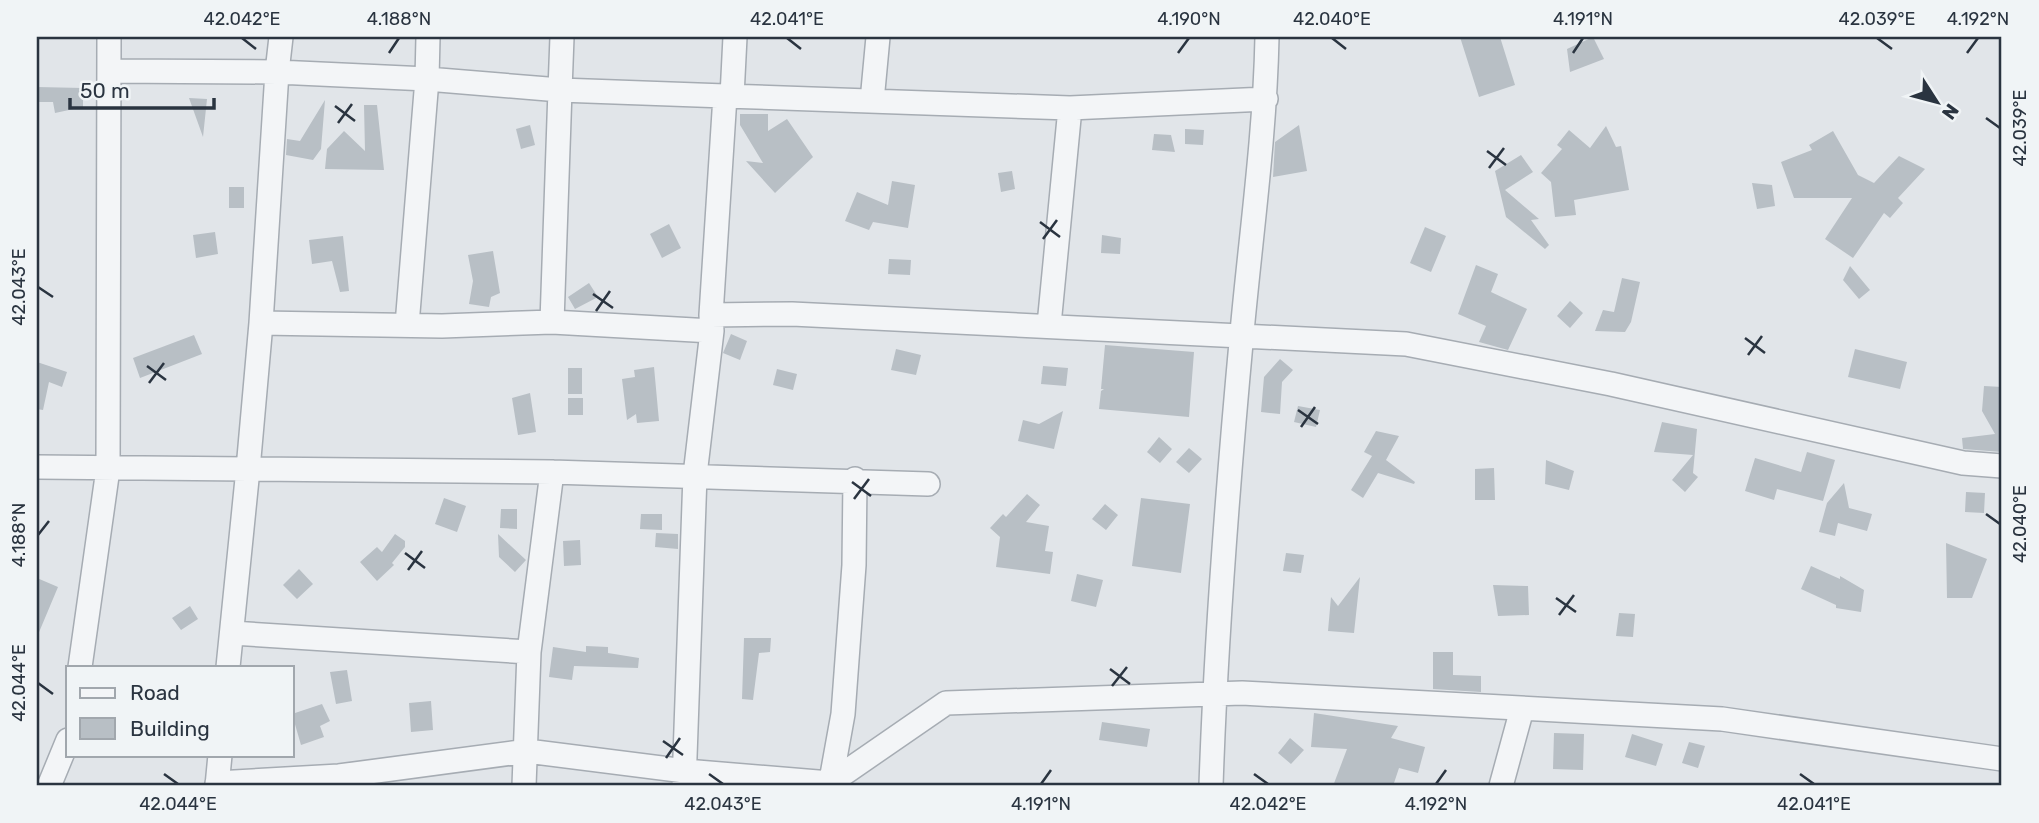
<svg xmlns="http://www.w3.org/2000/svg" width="2039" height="823" font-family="Rubik,sans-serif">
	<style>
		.building { fill: #b8bfc5 }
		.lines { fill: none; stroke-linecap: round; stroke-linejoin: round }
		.street-casing { stroke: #a6acb3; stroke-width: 26 }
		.street { stroke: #f3f5f7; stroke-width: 23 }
		.ticks { fill: none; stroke: #2a3440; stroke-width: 2.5 }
		.neatline { fill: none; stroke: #2a3440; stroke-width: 2.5 }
		.ticks-label { font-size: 18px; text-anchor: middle; fill: #2a3440 }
	</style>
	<rect width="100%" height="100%" fill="#e1e5e9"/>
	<path class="building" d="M1460,37H1500L1515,85L1479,97Z
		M1593,37L1604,59L1570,72L1567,49Z
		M37,87L83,88V107L55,113L53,102H37Z
		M189,98L207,99L203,137Z
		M325,100L321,149L313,160L286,155L287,139L300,141Z
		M364,105H377L384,170L325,169L327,149L344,131L365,151Z
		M740,114H768V131L787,119L813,157L775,193L746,161L763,163L740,125Z
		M530,125L535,145L521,149L516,129Z
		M1299,125L1307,171L1273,177L1275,142Z
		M1606,126L1616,147L1621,146L1629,190L1574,200L1576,215L1555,217L1551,182L1541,173L1562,149L1557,145L1569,130L1590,148Z
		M1185,129L1204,130L1203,145L1185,144Z
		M1833,131L1858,175L1874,183L1899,156L1925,169L1898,198L1903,203L1890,218L1884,213L1853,258L1825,239L1852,198H1794L1781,162L1812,150L1809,145Z
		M1154,134L1171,135L1175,152L1152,150Z
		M1521,155L1533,172L1505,190L1539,219L1531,220L1549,245L1545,249L1506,217L1495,171Z
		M1012,171L1015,189L1001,192L998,173Z
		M892,181L915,185L908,228L873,222L869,230L845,221L857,192L888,205Z
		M1752,183L1772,185L1775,206L1757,209Z
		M229,187H244V208H229Z
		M669,224L681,248L662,258L650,234Z
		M1425,227L1446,236L1431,272L1410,263Z
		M215,232L218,254L196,258L193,235Z
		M1102,235L1121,238L1120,254L1101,253Z
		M343,236L349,291L340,292L332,261L312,264L309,240Z
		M493,251L500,293L491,297L489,307L469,304L473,281L468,255Z
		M889,259L911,260L910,275L888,274Z
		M1476,265L1498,274L1491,292L1527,309L1508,350L1479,342L1486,326L1458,314Z
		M1850,266L1870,290L1859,299L1843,280Z
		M1622,278L1640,282L1631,322L1625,332L1595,331L1603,310L1614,312Z
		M589,283L598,297L575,309L568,297Z
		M1570,301L1583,313L1570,328L1557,316Z
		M731,334L747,341L740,360L723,353Z
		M194,335L202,354L140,378L133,358Z
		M1105,345L1194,352L1189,417L1099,409L1101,391L1104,389H1101Z
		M896,349L921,355L916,375L891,370Z
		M1855,349L1907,362L1900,389L1848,377Z
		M1280,359L1293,370L1282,382L1280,414L1261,412L1264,377Z
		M37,362L67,372L62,387L49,382L43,410L37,409Z
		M1043,366L1068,368L1066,386L1041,384Z
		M654,367L659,421L637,423L636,414L627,420L622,379L635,377L634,370Z
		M568,368H582V394H568Z
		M777,369L797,374L793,390L773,385Z
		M1984,386L2002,387V452L1963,449L1962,438L1995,434L1982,411Z
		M530,393L536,432L518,435L512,398Z
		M568,398H583V415H568Z
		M1298,406L1320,410L1316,427L1294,422Z
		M1063,411L1054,449L1018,441L1023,420L1039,424Z
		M1662,422L1697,429L1693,473L1698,477L1685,492L1672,480L1693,455L1654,452Z
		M1376,431L1399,436L1386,460L1415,482L1414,484L1378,473L1363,498L1351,490L1372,456L1364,452Z
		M1159,437L1172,449L1160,463L1147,452Z
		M1189,448L1202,459L1189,473L1176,462Z
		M1807,452L1835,460L1823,501L1777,489L1774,500L1745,491L1755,458L1801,472Z
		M1546,460L1574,471L1569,490L1545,484Z
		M1494,468L1495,500H1475V469Z
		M1844,483L1849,508L1872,514L1867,531L1838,523L1835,536L1819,532L1827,503Z
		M1966,492L1985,493L1984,513L1965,512Z
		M1027,494L1040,505L1026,522L1049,526L1045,551L1053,552L1050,574L996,567L1000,537L990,528L1003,514L1006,517Z
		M444,498L466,506L457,532L435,524Z
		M1141,498L1190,504L1181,573L1132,566Z
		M1105,504L1118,515L1106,530L1092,519Z
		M501,509H517V529L500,528Z
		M641,514H662V530L640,529Z
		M656,533L678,534V549L655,547Z
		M395,534L405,541V547L392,563L394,565L377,581L360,562L377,547L382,552Z
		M498,534L526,560L515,572L499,557Z
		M580,540L581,565L564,566L563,541Z
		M1946,543L1987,559L1972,598H1947Z
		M1286,553L1304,555L1301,573L1283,571Z
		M1811,566L1840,579V576L1864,590L1861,612L1836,608V605L1801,589Z
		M299,569L313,584L297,599L283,585Z
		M1077,574L1103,580L1096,607L1071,601Z
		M1360,577L1354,633L1328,631L1331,597L1338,606Z
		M37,578L58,587L37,637Z
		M1493,585L1528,586L1529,615L1498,616Z
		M190,606L198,619L181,630L172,618Z
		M1619,613L1635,614L1633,637L1616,636Z
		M744,638H771L770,652L759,653L753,700L742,699Z
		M586,646L608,647V653L639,658L638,668L574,666L572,680L549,677L553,647L586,652Z
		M1433,652H1453V675L1481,676V692L1433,689Z
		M347,670L352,701L336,704L330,672Z
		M431,701L433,730L411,732L409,703Z
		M322,704L330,721L320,726L324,737L301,745L292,714Z
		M1314,713L1398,726L1391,738L1425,747L1418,773L1399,768L1393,786H1333L1347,749L1311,747Z
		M1102,722L1150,729L1147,747L1099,740Z
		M1554,733L1584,734L1583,770L1553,769Z
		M1632,734L1663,744L1656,766L1625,757Z
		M1290,738L1304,750L1291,764L1278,753Z
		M1689,742L1705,746L1698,768L1682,763Z"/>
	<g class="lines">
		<defs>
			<path id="street" d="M281,37L277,72L427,79L407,325
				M428,37L427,79L560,90L552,322
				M562,37L560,90L725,96L711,315
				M109,71L277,72L261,323
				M725,96L1070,108L1049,325
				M732,96L735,37
				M872,101L878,37
				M1070,108L1266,99
				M37,467L248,469L261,323L442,326L552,322L712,331L711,315L792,314L1406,344L1611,384L1963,463L2002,466
				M232,633L529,652L524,786
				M529,652L552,472
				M80,667L108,469L109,37
				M228,667L248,469L552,472L928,484
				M217,783L339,776L527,751L685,771L830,783L946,703L1242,693L1722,719L2002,759
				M684,785L695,475L712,331
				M49,786L68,740
				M217,786L220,755
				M830,786L843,714L854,565L855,479
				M1211,786C1216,635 1228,483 1242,332C1251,234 1265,136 1267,37
				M1501,786L1522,709"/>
		</defs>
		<use href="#street" class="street-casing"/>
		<use href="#street" class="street"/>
	</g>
	<path class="ticks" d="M242,38L256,49M787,38L801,49M1332,38L1346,49M1877,38L1892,49M389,53L399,38M1178,53L1189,38M1573,53L1583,38M1967,53L1978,38M335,106L355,121M1986,118L2000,128M338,123L352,104M1487,151L1506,165M1489,168L1504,148M1040,222L1060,237M1043,239L1057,220M38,287L53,297M593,294L613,308M596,311L610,291M1745,338L1765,353M1748,355L1762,336M147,366L166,380M149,383L164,363M1298,410L1318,424M1301,427L1315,407M852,482L871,496M854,499L869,479M1986,514L2000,524M38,535L49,521M405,553L425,568M408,570L422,551M1556,598L1576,612M1559,615L1574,595M1110,669L1130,684M38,683L53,694M1112,686L1127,667M663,741L683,755M666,758L680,738M164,774L178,784M709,774L723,784M1254,774L1268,784M1800,774L1814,784M1041,784L1051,770M1436,784L1446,770"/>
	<rect width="2039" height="823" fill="none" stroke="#f0f4f6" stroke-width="77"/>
	<rect x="66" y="666" width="228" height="91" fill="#f0f4f6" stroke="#a1a7ad" stroke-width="2"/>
	<rect x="80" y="688" width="35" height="10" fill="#f3f5f7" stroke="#a1a7ad" stroke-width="2"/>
	<text x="130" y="700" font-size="21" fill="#2a3440">Road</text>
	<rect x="80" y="718" width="35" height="21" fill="#b8bfc5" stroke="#a1a7ad" stroke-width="2"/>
	<text x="130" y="736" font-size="21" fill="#2a3440">Building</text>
	<g transform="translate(1937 102) rotate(126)" stroke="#f0f4f6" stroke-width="5" paint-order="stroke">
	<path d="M0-5L12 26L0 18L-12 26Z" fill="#2a3440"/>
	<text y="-10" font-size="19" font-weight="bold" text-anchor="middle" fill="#2a3440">N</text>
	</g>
	<path d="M70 98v10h144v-10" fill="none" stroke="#2a3440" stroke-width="3.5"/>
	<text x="80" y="98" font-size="21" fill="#2a3440" stroke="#f0f4f6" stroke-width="5" paint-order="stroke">50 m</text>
	<rect x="38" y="38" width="1962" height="746" class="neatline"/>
	<g class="ticks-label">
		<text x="242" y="25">42.042°E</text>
		<text x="399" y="25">4.188°N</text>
		<text x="787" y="25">42.041°E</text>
		<text x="1189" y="25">4.190°N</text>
		<text x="1332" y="25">42.040°E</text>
		<text x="1583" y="25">4.191°N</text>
		<text x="1877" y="25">42.039°E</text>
		<text x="1978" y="25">4.192°N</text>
		<text transform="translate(2020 128) rotate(-90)" y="6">42.039°E</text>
		<text transform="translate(19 287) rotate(-90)" y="6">42.043°E</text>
		<text transform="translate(2020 524) rotate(-90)" y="6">42.040°E</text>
		<text transform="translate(19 535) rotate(-90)" y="6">4.188°N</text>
		<text transform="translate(19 683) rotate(-90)" y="6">42.044°E</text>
		<text x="178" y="810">42.044°E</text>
		<text x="723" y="810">42.043°E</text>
		<text x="1041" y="810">4.191°N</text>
		<text x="1268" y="810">42.042°E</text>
		<text x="1436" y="810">4.192°N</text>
		<text x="1814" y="810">42.041°E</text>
	</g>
</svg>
